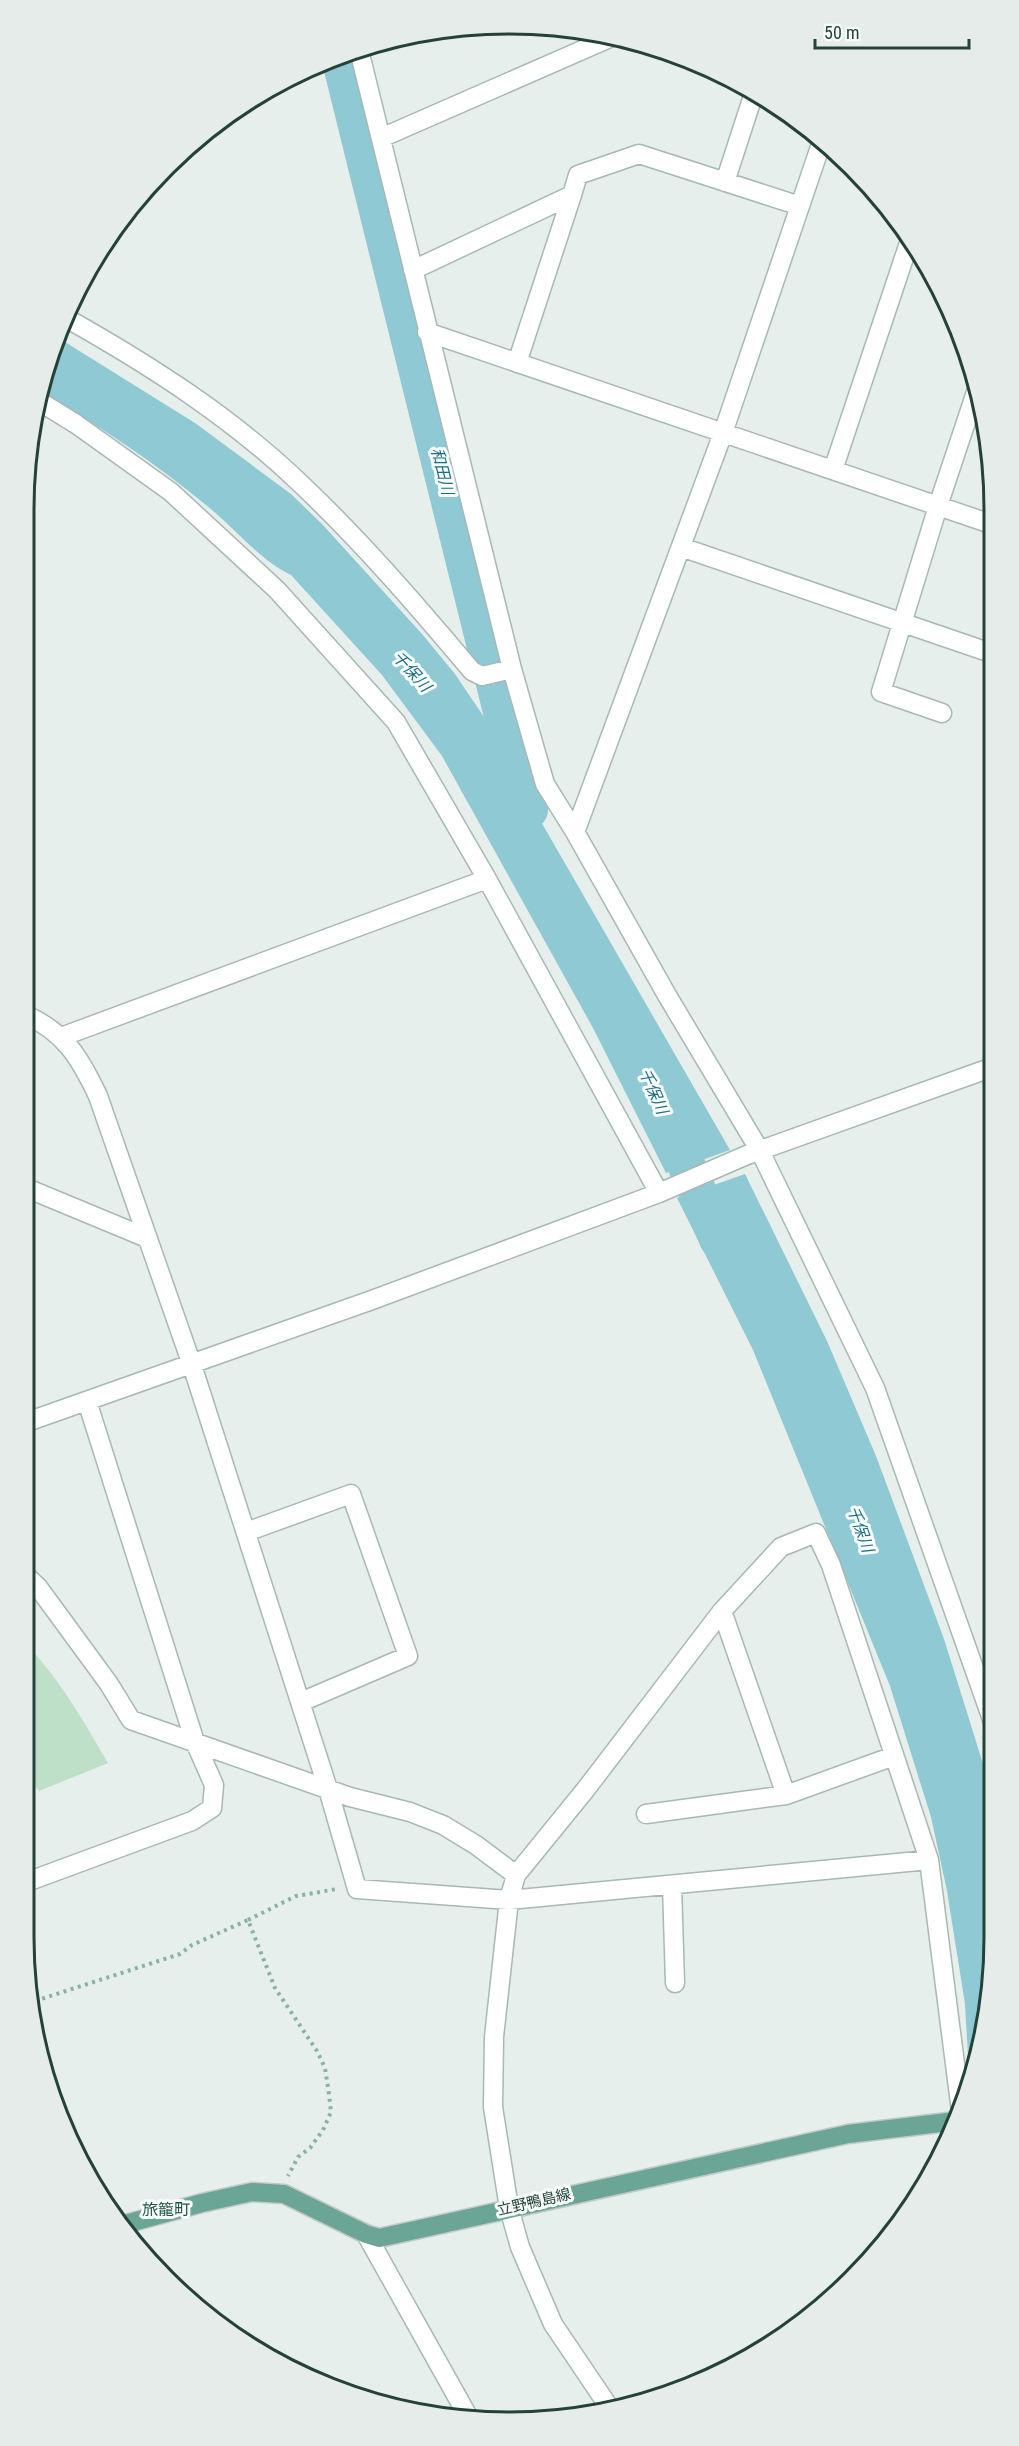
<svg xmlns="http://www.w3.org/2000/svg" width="1019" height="2446" font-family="'Roboto Condensed','Noto Sans JP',sans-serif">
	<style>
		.green { fill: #bfe0c8 }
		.water { fill: #8ec9d4 }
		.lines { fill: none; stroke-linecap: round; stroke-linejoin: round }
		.river { stroke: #8ec9d4; stroke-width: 38 }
		.minor-casing { stroke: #a8b8b2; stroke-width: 21 }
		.major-casing { stroke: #c2cac8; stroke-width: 21 }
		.path { stroke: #86b3a5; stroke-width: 4; stroke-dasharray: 3 4.5; stroke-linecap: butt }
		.minor { stroke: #fff; stroke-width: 18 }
		.major { stroke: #6aa596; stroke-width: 18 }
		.labels { text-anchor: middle; stroke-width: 6; stroke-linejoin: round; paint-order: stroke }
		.street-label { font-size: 15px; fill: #24423a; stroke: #f7fbf9 }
		.water-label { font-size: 16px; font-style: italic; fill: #1c6f80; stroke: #f7fbf9 }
		.neighbourhood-label { font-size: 16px; fill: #1f5548; stroke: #f7fbf9 }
		.rim { fill: none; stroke: #24423a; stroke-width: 3 }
	</style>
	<rect width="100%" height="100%" fill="#e6efeb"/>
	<path class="green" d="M24,1642C59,1678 83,1720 108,1763L39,1791L24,1774V1742L28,1740L24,1723Z"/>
	<path class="water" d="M57,337L195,423L291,494L322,524L422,634L455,674L486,720L492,726L501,725L514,759L541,807L536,813L730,1150L666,1173L593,1028L442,756L382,675L291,575C259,560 234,527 206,505C155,463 101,427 43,393L50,353Z
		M745,1174L827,1341L876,1456L944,1639L995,1802V1936L970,2089L965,2004L947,1891L931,1817L890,1686L753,1350L677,1198Z"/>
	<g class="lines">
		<path class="river" d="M340,57L507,732L529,810
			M666,1118L718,1239"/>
		<defs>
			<path id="minor" d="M359,50L512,669L545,784L575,832L668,997L760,1151L875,1388L994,1725
				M381,138L612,37
				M725,182L753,96
				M413,270L572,195L578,175L639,154L800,206
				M66,318C150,365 234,419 303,486C364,544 418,607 472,671L482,676L512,669
				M427,332L991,524
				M517,363L572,195
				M42,403L76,424L171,492L277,590L396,722L487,879L659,1193
				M833,470L910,240
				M681,547L991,653
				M942,713L881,692L938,506L976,392
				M575,832L723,433L822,141
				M24,1014C65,1032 80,1058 98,1096L192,1365L328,1789L357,1889L509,1900L929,1860
				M61,1037L487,879
				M24,1187L147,1238
				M24,1423L372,1300L659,1193L747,1155L993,1067
				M246,1532L351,1494L408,1656L301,1702
				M24,1574L38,1587L109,1684L131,1720L350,1797L410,1812L443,1825L476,1845L516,1875L509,1900L494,2037L493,2107L509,2208L520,2247L553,2324L611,2410
				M786,1795L722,1611L781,1547L816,1533L831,1565L929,1860L961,2111
				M646,1814L786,1795L894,1756
				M516,1875L586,1789L722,1611
				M24,1883L192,1821L212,1808L214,1785L195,1742L87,1401
				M672,1885L675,1983
				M366,2234L469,2418"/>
			<path id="major" d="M122,2225L202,2203L252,2192L284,2194L366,2234L379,2238L848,2134L956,2121"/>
		</defs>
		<use href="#minor" class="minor-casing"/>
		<use href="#major" class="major-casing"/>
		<path class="path" d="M248,1920L296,1896L337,1889
			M35,2001L180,1954L192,1945L248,1920L275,1988L317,2051L325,2068L329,2094L331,2112L323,2130L310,2148L298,2157L288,2176"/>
		<use href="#minor" class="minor"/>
		<use href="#major" class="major"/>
	</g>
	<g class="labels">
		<g class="street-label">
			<text transform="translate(534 2202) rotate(-13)" y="5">立野鴨島線</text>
		</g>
		<g class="water-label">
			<text transform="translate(443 471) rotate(76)" y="6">和田川</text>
			<text transform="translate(412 671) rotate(48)" y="6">千保川</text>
			<text transform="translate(654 1091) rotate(66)" y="6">千保川</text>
			<text transform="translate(861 1529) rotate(70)" y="6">千保川</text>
		</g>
		<g class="neighbourhood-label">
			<text x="166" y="2215">旅籠町</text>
		</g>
	</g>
	<path d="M0 0H1019V2446H0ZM509 34H509A475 475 0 0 1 984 509V1937A475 475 0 0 1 509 2412H509A475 475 0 0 1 34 1937V509A475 475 0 0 1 509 34Z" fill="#e6ecea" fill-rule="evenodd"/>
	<path class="rim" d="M509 34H509A475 475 0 0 1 984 509V1937A475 475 0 0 1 509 2412H509A475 475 0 0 1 34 1937V509A475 475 0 0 1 509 34Z"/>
	<path d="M815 39v9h154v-9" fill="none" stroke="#24423a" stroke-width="3"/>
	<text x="824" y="39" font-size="18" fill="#24423a" stroke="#f7fbf9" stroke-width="4.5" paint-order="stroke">50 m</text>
</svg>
